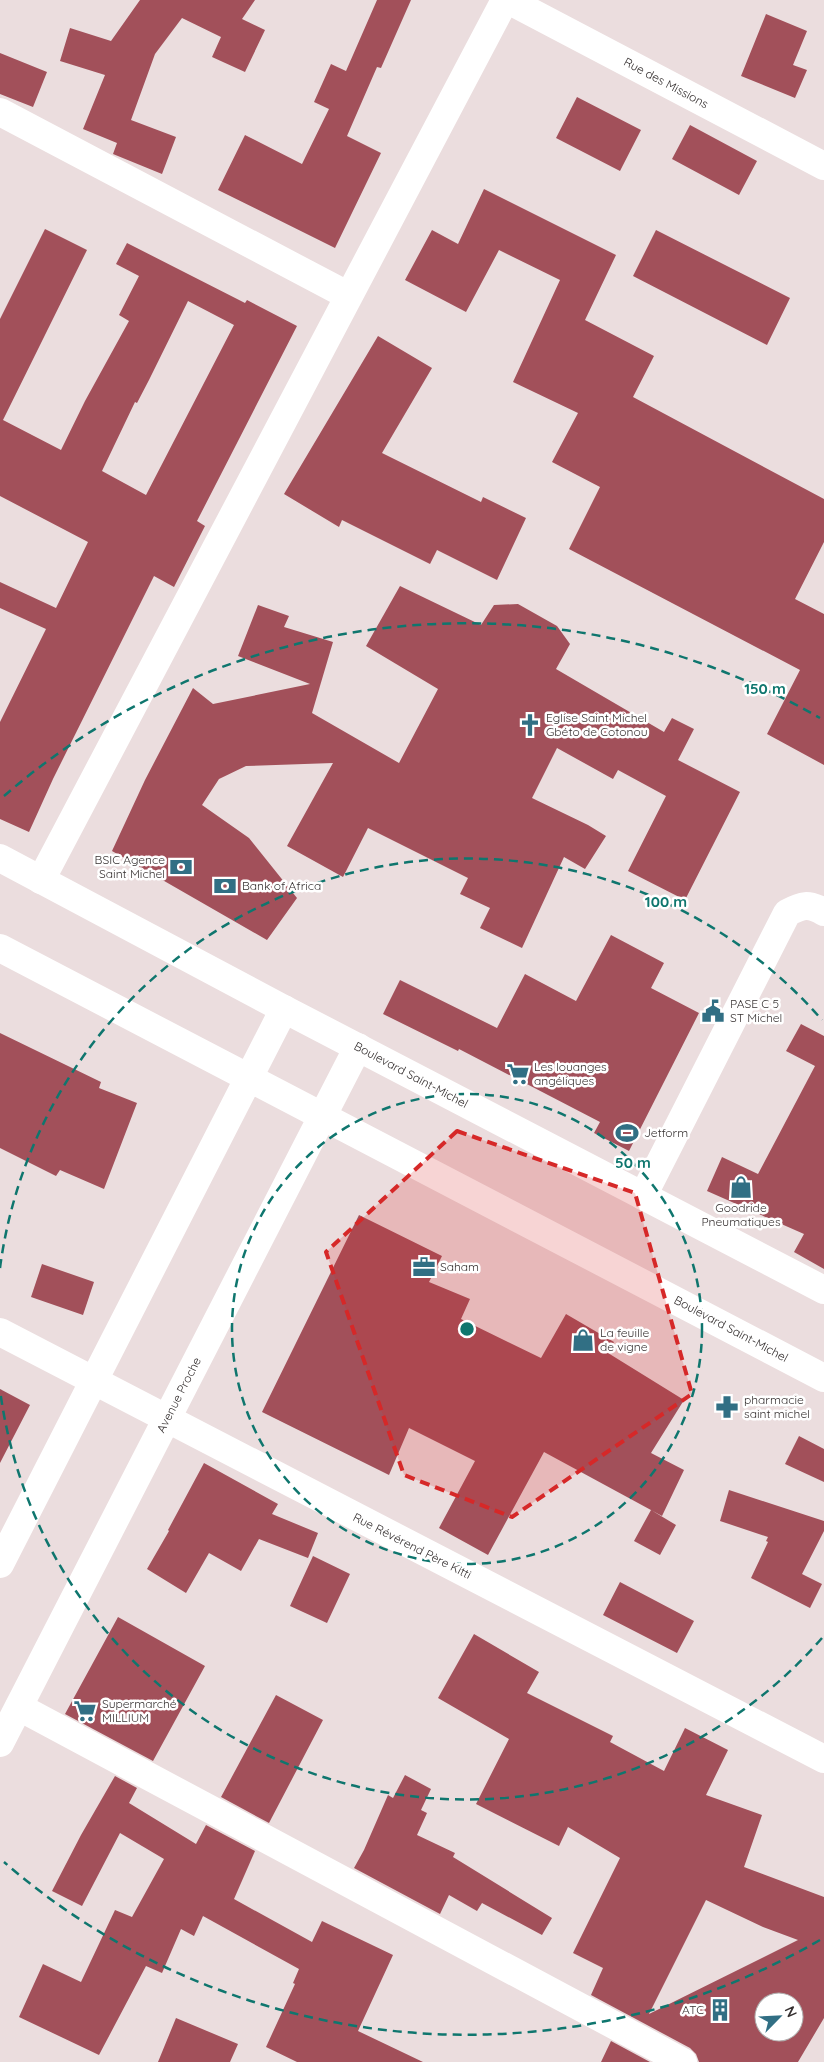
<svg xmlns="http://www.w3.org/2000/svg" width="824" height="2062" font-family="Quicksand,sans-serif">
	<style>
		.building { fill: #a2505a; fill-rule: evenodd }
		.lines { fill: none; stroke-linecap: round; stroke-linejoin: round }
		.minor { stroke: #fff; stroke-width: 28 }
		.tertiary { stroke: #fff; stroke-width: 28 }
		.primary { stroke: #fff; stroke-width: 28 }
		.marked { fill: #d62828; fill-opacity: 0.2; stroke: #d62828; stroke-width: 4; stroke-dasharray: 10 6; stroke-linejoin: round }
		.ring { fill: none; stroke: #0f766e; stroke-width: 2.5; stroke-dasharray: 9 6 }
		.labels { text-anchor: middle; stroke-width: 5; stroke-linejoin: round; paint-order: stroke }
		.street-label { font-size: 12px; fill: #363131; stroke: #fff }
		.poi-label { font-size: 12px; fill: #363131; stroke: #fff; text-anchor: start }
		.centre { fill: #0f766e; stroke: #fff; stroke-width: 2.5 }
		.ring-label { font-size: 15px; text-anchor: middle; font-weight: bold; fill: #0f766e; stroke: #fff; stroke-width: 5; stroke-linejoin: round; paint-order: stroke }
	</style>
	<rect width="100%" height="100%" fill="#ebddde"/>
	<path class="building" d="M140,0H255L242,19L265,30L245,72L212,57L221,37L182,18L155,54L131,120L176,137L162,174L113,154L117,143L83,129L105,75L60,61L70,28L111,41Z
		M377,0H411L381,68L377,67L347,136L381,153L335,248L218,190L245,135L302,164L329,109L314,102L331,64L346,71Z
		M766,14L807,31L793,65L807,70L795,98L741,76Z
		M0,53L47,72L33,107L0,94Z
		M577,97L641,130L620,171L556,138Z
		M690,125L757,161L739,195L672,159Z
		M484,189L616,255L585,320L654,356L633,397L824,499V542L795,599L824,614V765L767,734L800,670L569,549L600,487L552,462L578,413L513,382L560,280L499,250L466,312L405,280L432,230L458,244Z
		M45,229L87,250L3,420L61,450L85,401L129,321L119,315L139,276L116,264L127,243L245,303L247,300L297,326L197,521L205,526L174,587L154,576L53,779L29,832L0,819V722L46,629L0,608V582L56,608L88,542L0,496V319ZM188,301L234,325L146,495L102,471L135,402L137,403L149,380Z
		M656,230L790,298L767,345L633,276Z
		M378,336L432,368L382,453L481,502L483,497L526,518L497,580L437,550L430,564L342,520L339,527L284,494Z
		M400,586L481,625L494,605L518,604L557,626L570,644L556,669L664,732L672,718L694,729L678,760L740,792L685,900L628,871L666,796L618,770L613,779L557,748L532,798L588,825L606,836L585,869L564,857L522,948L480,928L490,908L460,894L468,878L368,828L343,877L287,846L333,763L246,766L219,779L202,805L249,838L297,898L267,940L112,851L145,780L193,688L213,704L310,684L238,656L258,605L289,616L284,627L333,642L312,713L399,763L438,689L366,646Z
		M611,935L664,963L651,988L699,1013L629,1151L594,1133L600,1122L459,1049L458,1051L383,1014L400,980L497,1028L525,974L576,1001Z
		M801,1024L824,1036V1269L794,1252L804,1234L707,1191L722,1157L758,1174L815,1066L786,1051Z
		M0,1033L101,1082L99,1088L137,1103L104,1189L60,1170L56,1176L0,1148Z
		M359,1215L442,1256L429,1282L470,1299L461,1319L541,1358L566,1314L614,1342L608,1353L684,1400L651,1453L684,1470L662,1516L544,1452L488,1555L439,1528L475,1461L409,1428L389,1475L262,1412Z
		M42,1264L94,1282L83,1315L31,1297Z
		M0,1389L30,1405L0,1463Z
		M799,1436L824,1449V1482L785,1464Z
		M204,1463L278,1504L272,1514L318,1533L308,1558L259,1539L241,1571L209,1553L186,1593L147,1569L169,1531L168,1530Z
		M729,1490L824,1521V1531L802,1574L822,1584L810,1608L751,1578L768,1542L766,1541L768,1537L720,1521Z
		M651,1510L676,1525L660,1555L634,1541Z
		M313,1556L350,1574L327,1623L290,1606Z
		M620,1582L694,1621L677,1653L603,1615Z
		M118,1617L205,1666L153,1761L65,1714Z
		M474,1634L539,1672L527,1693L613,1736L610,1742L664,1771L685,1728L728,1750L706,1795L762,1815L744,1867L824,1897V2018L798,2062H699L696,2054L690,2048L591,1995L603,1968L573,1953L620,1858L568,1827L559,1846L476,1804L509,1739L438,1698ZM706,1900L763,1927L798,1940L649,2014ZM764,2002H794V2032H764Z
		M276,1695L323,1720L269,1823L221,1797Z
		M405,1775L431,1789L421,1810L427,1813L417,1835L455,1853L453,1857L552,1918L542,1935L482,1903L477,1911L449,1895L440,1914L354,1868L364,1850L388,1795L393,1798Z
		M115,1776L137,1788L129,1803L196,1844L206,1825L255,1851L234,1899L312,1942L322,1921L393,1955L358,2031L423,2062H297L266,2047L295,1984L293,1983L299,1969L203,1916L194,1936L181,1929L162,1973L146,1966L99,2055L19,2017L43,1964L81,1982L115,1910L132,1917L164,1859L120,1833L82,1906L52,1891L81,1835Z
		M176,2018L238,2044L230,2062H158Z
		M611,2041L650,2062H601Z"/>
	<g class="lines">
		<path class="minor" d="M508,0L824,166
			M0,112L349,296
			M41,880L505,0
			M643,1196L787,913C802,905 808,903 824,912
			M0,1332L824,1759
			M19,1707L683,2062"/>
		<path class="tertiary" d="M0,1564L284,1009
			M0,1743L358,1047"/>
		<path class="primary" d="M0,858L284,1009L824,1290
			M0,948L824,1378"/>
	</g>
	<path class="marked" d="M457,1131L635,1193L692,1394L512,1517L404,1475L326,1252Z"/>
	<g class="ring">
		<circle cx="467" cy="1329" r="235"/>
		<path d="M822 1638A471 471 0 0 1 0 1390M0 1268A471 471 0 0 1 822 1020"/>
		<path d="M820 1940A706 706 0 0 1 4 1862M4 796A706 706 0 0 1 820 718"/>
	</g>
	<defs>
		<symbol id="church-bare" viewBox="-9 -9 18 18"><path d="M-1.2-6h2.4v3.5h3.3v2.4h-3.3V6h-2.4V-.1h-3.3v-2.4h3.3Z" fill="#316f84" stroke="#fff" stroke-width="2.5" paint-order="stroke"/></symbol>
		<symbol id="bank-bare" viewBox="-9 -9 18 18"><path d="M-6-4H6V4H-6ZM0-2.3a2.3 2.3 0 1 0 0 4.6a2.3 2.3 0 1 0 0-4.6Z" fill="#316f84" stroke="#fff" stroke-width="2.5" paint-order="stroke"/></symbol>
		<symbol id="civic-bare" viewBox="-9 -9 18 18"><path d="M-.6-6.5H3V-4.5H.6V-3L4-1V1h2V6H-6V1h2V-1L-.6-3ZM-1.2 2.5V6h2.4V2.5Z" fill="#316f84" stroke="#fff" stroke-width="2.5" paint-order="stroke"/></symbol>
		<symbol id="supermarket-bare" viewBox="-9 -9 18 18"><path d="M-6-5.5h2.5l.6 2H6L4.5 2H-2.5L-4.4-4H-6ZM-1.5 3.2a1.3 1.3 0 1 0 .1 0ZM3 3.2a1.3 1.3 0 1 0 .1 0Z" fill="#316f84" stroke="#fff" stroke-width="2.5" paint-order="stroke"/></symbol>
		<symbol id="stadium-bare" viewBox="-9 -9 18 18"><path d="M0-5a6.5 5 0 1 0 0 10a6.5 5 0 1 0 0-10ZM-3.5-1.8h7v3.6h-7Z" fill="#316f84" stroke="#fff" stroke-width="2.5" paint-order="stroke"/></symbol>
		<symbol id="shop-bare" viewBox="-9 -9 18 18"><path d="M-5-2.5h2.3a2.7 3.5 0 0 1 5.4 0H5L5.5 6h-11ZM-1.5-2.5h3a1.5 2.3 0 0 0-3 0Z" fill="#316f84" stroke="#fff" stroke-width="2.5" paint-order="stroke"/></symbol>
		<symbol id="office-bare" viewBox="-9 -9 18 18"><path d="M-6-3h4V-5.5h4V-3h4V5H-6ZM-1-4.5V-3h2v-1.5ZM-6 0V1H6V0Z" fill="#316f84" stroke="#fff" stroke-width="2.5" paint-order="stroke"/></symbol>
		<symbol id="pharmacy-bare" viewBox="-9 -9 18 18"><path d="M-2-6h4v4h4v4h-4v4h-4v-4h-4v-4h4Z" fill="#316f84" stroke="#fff" stroke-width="2.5" paint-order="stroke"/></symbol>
		<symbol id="building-bare" viewBox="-9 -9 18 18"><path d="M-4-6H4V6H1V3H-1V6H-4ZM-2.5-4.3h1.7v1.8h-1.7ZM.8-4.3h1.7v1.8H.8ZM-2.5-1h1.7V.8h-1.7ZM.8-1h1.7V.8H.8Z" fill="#316f84" stroke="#fff" stroke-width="2.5" paint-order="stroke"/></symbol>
	</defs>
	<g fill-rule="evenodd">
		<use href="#church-bare" x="514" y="709" width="32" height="32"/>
		<use href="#bank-bare" x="165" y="851" width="32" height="32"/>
		<use href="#bank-bare" x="209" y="870" width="32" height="32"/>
		<use href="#civic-bare" x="697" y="995" width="32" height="32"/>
		<use href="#supermarket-bare" x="502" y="1058" width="32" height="32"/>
		<use href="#stadium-bare" x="611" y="1117" width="32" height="32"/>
		<use href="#shop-bare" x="725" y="1171" width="32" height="32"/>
		<use href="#office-bare" x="408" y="1251" width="32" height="32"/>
		<use href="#shop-bare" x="567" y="1324" width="32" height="32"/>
		<use href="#pharmacy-bare" x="711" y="1391" width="32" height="32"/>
		<use href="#supermarket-bare" x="69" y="1695" width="32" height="32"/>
		<use href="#building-bare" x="704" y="1994" width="32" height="32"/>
	</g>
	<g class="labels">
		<g class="street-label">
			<text transform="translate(666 83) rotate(28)" y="4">Rue des Missions</text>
			<text transform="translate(411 1075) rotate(28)" y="4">Boulevard Saint-Michel</text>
			<text transform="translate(731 1329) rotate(28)" y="4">Boulevard Saint-Michel</text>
			<text transform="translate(179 1395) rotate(-63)" y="4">Avenue Proche</text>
			<text transform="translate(412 1546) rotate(27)" y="4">Rue Révérend Père Kitti</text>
		</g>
		<g class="poi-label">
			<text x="546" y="722">Eglise Saint Michel<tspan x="546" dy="14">Gbéto de Cotonou</tspan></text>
			<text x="165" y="864" text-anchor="end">BSIC Agence<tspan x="165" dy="14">Saint Michel</tspan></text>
			<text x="242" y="890">Bank of Africa</text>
			<text x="730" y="1008">PASE C 5<tspan x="730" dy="14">ST Michel</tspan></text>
			<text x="534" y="1071">Les louanges<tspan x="534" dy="14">angéliques</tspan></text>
			<text x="644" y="1137">Jetform</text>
			<text x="741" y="1212" text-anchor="middle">Goodride<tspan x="741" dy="14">Pneumatiques</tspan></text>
			<text x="440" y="1271">Saham</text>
			<text x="600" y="1337">La feuille<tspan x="600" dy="14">de vigne</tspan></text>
			<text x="744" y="1404">pharmacie<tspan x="744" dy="14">saint michel</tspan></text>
			<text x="102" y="1708">Supermarché<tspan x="102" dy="14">MILLIUM</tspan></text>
			<text x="704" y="2014" text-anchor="end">ATC</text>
		</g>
	</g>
	<circle cx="467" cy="1329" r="8" class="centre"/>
	<g class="ring-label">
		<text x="765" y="694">150 m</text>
		<text x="666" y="907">100 m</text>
		<text x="633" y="1168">50 m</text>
	</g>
	<g transform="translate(779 2017) rotate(66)"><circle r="24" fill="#ffffff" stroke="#afadad"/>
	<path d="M0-4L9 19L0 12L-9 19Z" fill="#316f84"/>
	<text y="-8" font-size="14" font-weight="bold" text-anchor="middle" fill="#363131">N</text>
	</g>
</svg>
